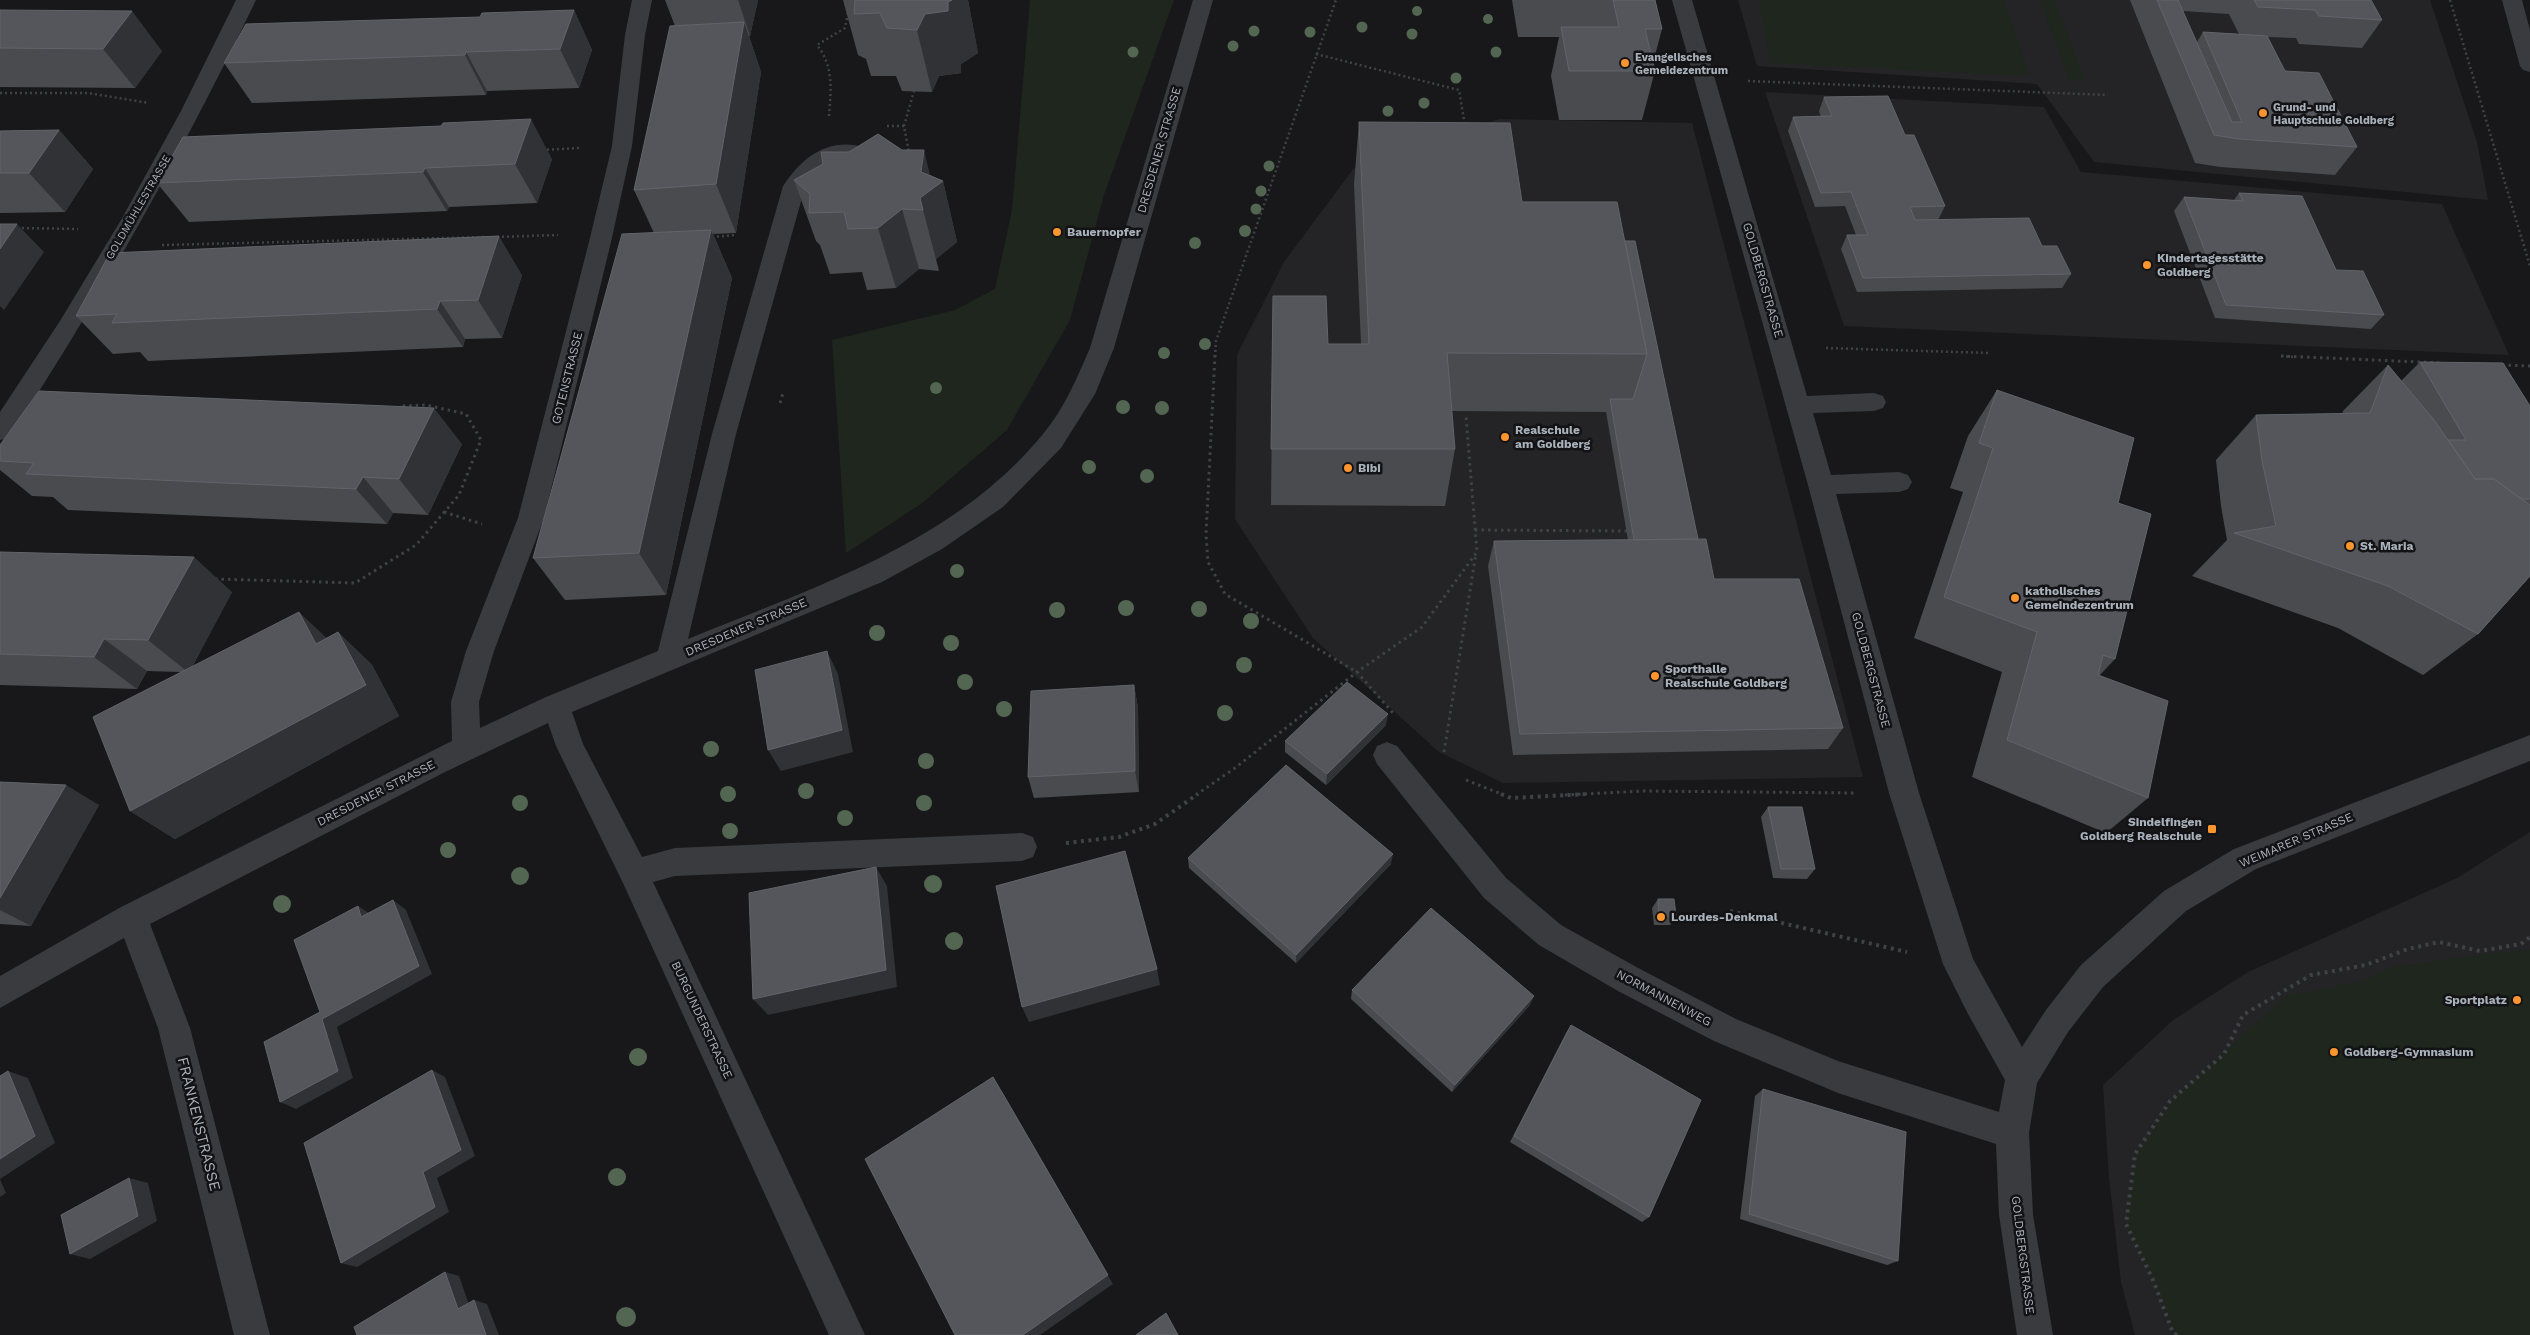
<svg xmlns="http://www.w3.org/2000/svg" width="2530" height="1335" font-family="'Work Sans',sans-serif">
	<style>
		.built { fill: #242427 }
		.green { fill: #1e261d }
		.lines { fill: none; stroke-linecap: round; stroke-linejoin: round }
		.path-far2 { stroke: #3f4246; stroke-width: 2.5; stroke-dasharray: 2 3; stroke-linecap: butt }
		.path-far1 { stroke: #3f4246; stroke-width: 3; stroke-dasharray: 2.5 4; stroke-linecap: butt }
		.path { stroke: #3f4246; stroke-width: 4; stroke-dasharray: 3 4.5; stroke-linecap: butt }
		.minor { fill: #393b3f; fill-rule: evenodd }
		.tree { fill: #536652 }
		.wall { fill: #494b4f; fill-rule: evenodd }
		.shaded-wall { fill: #313235 }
		.building { fill: #54565b; stroke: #61646a }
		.poi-dot { fill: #fb952f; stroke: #131315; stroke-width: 2 }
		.labels { text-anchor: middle; stroke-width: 5; stroke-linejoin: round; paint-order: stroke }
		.far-poi-label { font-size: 11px; font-weight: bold; fill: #a9b1ba; stroke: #131315; text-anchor: start }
		.far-street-label { font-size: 11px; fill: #a9b1ba; stroke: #131315 }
		.street-label { font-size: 12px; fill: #a9b1ba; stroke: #131315 }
		.poi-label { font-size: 12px; font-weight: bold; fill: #a9b1ba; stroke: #131315; text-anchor: start }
		.near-street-label { font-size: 15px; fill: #a9b1ba; stroke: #131315 }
	</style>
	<rect width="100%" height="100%" fill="#18181a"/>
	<path class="built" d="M1738,0H2430L2477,142L2488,200L2094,162L2037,84L1757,66Z
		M1765,92L2044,107L2081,172L2442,204L2509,355L1844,326Z
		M1499,119L1692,123L1863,777L1503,783L1439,752L1313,638L1235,519L1237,355L1284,262L1354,168Z
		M2530,832V1335H2135L2121,1282L2109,1178L2103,1085L2173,1020L2248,972L2457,878Z"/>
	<path class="green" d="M1030,0H1174L1104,195L1070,320L1007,430L921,504L846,553L832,340L955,310L995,289L1012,210Z
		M1759,0H2004L2030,76L1770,63Z
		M2040,0H2055L2085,81L2069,80Z
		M2530,950V1335H2191L2173,1333L2153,1280L2126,1224L2135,1154L2170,1101L2286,996L2363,981L2397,965L2419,964L2477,955Z"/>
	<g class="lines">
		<path class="path-far2" d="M2450,0L2530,266
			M1316,54L1459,90L1465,126
			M1748,81L2108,95
			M0,93H88L149,103
			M829,116C831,91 834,66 817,45L845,28L848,13
			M887,126H904L909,152
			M904,126L914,91
			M542,150L579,148
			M17,228L78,229
			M497,237L558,235
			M712,237L735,235
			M162,245L486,237
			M1826,348L1989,353
			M2281,356L2294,357
			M1215,357L1216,341L1336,0"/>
		<path class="path-far1" d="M1215,355L1206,534L1208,562L1225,594L1357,672L1393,713
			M2281,356L2443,363
			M2502,365L2530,366
			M780,403L783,393
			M444,512L482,524
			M1475,530L1627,531
			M215,579L355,583L416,545L459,495L481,440L466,414L426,405L399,406
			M1444,752L1476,553
			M1466,780L1504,795
			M1196,795L1235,768L1357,672L1422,627L1477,552L1466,417
			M1565,795L1643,791L1856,793"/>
		<path class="path" d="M1501,794L1511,798L1588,794
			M1066,843L1119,837L1155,824L1198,794
			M1730,911L1907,952
			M2177,1335L2173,1333L2153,1280L2126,1224L2135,1154L2170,1101L2224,1054L2243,1015L2311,975L2366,965L2408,949L2439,942L2480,951L2521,944L2530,937"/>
		<path class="minor" d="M236,0H256C183,152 101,297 9,438L0,440V412L60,321L121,220L181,111Z
			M632,0H652L645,35L632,146L611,242L544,518L494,651L479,702L480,728L546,697L658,651L712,434L783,186C802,157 828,137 864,147L868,152L864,157C832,166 827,154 805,187L736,434L688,639C814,587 954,543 1043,434C1064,409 1077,378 1090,348L1193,0H1213L1114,348L1095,394L1061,448L1003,507L942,549L882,582L572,712L583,744L642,857L675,848L1022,833L1033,837L1037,847L1033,857L1022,861L675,876L653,882L865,1335H829L623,883L556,746L548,723L445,772L150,924L190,1028L270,1335H234L158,1028L124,938L0,1008V976L121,907L452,741L451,702L466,651L518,518L589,242L612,146L625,35Z
			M1672,0H1692L1807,396L1874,393L1883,396L1886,402L1883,408L1874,411L1813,413L1831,475L1899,472L1908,475L1912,482L1908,489L1899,492L1836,494L1919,793L1973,959L2022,1047L2046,1010L2081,965L2164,891L2234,849L2530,735V761L2256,869L2186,911L2103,987L2068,1032L2037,1083L2029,1133L2033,1215L2053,1335H2017L1999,1215L1996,1144L1838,1093L1714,1041L1618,991L1539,945L1484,898L1377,764L1373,755L1377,746L1387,742L1397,746L1506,878L1561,925L1640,969L1736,1019L1838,1061L1999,1112L2005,1080L1968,1014L1943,964L1889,793L1808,485Z
			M2502,0H2522L2530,30V72L2523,70L2520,66Z"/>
	</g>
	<g class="tree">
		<circle cx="1417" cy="11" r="5"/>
		<circle cx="1488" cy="19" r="5"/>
		<circle cx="1362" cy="27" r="5.5"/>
		<circle cx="1254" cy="31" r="5.5"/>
		<circle cx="1310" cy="32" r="5.5"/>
		<circle cx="1412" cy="34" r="5.5"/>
		<circle cx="1233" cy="46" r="5.5"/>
		<circle cx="1133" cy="52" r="5.5"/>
		<circle cx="1496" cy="52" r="5.5"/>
		<circle cx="1456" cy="78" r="5.5"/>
		<circle cx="1424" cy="103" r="5.5"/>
		<circle cx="1388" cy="111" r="5.5"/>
		<circle cx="1269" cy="166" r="5.5"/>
		<circle cx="1261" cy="191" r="5.5"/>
		<circle cx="1256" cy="209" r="5.5"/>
		<circle cx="1245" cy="231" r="6"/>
		<circle cx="1195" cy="243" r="6"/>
		<circle cx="1205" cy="344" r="6"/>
		<circle cx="1164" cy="353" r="6"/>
		<circle cx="936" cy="388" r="6"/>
		<circle cx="1123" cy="407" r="7"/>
		<circle cx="1162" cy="408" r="7"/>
		<circle cx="1089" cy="467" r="7"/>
		<circle cx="1147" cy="476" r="7"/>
		<circle cx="957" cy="571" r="7"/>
		<circle cx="1126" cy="608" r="8"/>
		<circle cx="1199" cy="609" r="8"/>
		<circle cx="1057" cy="610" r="8"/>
		<circle cx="1251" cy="621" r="8"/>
		<circle cx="877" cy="633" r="8"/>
		<circle cx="951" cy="643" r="8"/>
		<circle cx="1244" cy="665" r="8"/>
		<circle cx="965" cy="682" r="8"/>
		<circle cx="1004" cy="709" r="8"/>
		<circle cx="1225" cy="713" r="8"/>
		<circle cx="711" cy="749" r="8"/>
		<circle cx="926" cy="761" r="8"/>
		<circle cx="806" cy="791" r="8"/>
		<circle cx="728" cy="794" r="8"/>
		<circle cx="520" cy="803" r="8"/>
		<circle cx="924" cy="803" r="8"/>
		<circle cx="845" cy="818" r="8"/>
		<circle cx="730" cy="831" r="8"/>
		<circle cx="448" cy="850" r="8"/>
		<circle cx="520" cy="876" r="9"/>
		<circle cx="933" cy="884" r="9"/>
		<circle cx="282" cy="904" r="9"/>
		<circle cx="954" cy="941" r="9"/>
		<circle cx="638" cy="1057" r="9"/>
		<circle cx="617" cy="1177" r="9"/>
		<circle cx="626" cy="1317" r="10"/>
	</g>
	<path class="wall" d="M665,0H758L750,36H749L761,72L736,233L713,234L732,278L666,595L565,600L533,558L654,233L634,190L675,26Z
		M843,0H968L978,53L961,64V73L939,76L932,92L902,91L896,76H871L866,59L858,55Z
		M1512,0H1655L1662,29L1653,63L1655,71L1642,120H1559L1551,76L1559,37H1518Z
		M2130,0H2371L2382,20L2362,48L2299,44L2296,38L2268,37L2285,71L2357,147L2335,175L2220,167L2195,163ZM2183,11L2229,14L2239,34L2203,32L2197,42Z
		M0,10L162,51L135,88L0,87Z
		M574,10L592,50L579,88L487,91L486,95L252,103L224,63L480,17Z
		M1824,97L1905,135L1945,206L1938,220L2042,246L2071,274L2062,288L1857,292L1841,249L1847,235H1856L1845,206L1815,207L1788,131L1793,117H1821L1819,111Z
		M1359,122L1522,202L1625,241L1698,539L1714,579L1843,728L1828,749L1513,755L1488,566L1494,541L1628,540L1606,412L1451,411L1455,449L1445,506L1271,505L1273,296L1328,344H1361L1354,184Z
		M59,130L93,169L65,212L0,213V131Z
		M552,159L537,203L449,207L447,211L189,222L157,183Z
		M930,175L943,181L957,242L936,259L939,271L919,269L896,288L867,290L862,272L830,274L820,245L816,241L794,180Z
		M2239,193L2336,270L2384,315L2371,329L2215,318L2174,211L2184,197L2234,200Z
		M522,275L502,338L465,339L463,347L148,361L140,352L113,354L76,316Z
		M2420,362L2530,406V576L2478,634L2423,675L2338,628L2192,576L2227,540L2221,506L2216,460L2256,415L2342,414L2343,411L2388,365L2401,381Z
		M1997,390L2118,503L2115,659L2100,675L2148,798L2106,833L1972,777L2002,672L1914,638L1963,492L1950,488L1968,436Z
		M462,444L428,515L393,513L387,524L68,510L53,497L32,496L0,470V445Z
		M0,552L232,592L192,667L327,638L338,632L372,665L399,716L175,839L130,811L181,672L147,671L137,689L0,685Z
		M1134,685L1138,708L1139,792L1034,798L1028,777Z
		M1386,725L1326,785L1285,752V741Z
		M0,782L99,805L31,926L0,924Z
		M1768,807L1815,869L1807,879L1773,878L1761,817Z
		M1188,858L1391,864L1296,963L1189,868Z
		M1658,899L1676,916L1670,925H1654L1652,908Z
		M1352,990L1530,1005L1452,1092L1351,999Z
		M1571,1025L1649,1217L1642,1222L1510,1142L1566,1033Z
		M1763,1089L1898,1261L1887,1265L1740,1219L1755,1096Z"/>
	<path class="shaded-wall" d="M738,0H758L750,36Z
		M952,0H968L978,53L961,64V73L939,76L932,92L917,30L925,14Z
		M574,10L592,50L579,88L560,49Z
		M132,11L162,51L135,88L103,49Z
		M744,22L761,72L736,233L716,184Z
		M466,52L487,91L486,95L465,55Z
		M531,119L552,159L537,203L515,164Z
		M59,130L93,169L65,212L29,173Z
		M924,150L933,188L943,181L957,242L936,259L939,271L920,198L921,172Z
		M425,168L449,207L447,211L423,172Z
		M902,209L919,269L896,288L878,228Z
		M17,224L44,252L4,310L0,306V249Z
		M711,230L732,278L666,595L639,553Z
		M499,236L522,275L502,338L478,300Z
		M440,301L465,339L463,347L437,309Z
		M434,408L462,444L428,515L399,479Z
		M363,477L393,513L387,524L356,489Z
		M194,557L232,592L189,673L148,640Z
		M299,612L334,645L316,644Z
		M338,632L372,665L399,716L175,839L130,811Z
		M104,639L147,671L137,689L94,657Z
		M827,651L838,674L853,752L781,771L768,750Z
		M1134,685L1138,708L1139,792L1135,771Z
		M1388,714L1386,725L1326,785L1327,774Z
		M66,785L99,805L31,926L0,910V898Z
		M1393,854L1391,864L1296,963V955Z
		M876,867L887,886L897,987L768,1015L753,999Z
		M393,900L406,910L432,974L337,1027L353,1078L296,1109L280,1102L322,1019Z
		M358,906L372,915L361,917Z
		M1157,969L1160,985L1029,1022L1022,1007Z
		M1534,996L1530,1005L1452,1092L1455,1085Z
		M432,1070L445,1077L475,1156L437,1178L449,1212L357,1267L341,1263L423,1172Z
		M8,1071L28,1078L55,1143L0,1179V1159Z
		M1002,1091L1113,1284L1040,1335H1023Z
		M129,1178L148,1183L157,1221L90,1259L70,1254Z
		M0,1179L6,1193L0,1197Z
		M445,1272L459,1276L472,1313L458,1309Z
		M474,1300L487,1304L499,1335H486Z"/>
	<path class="building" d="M855,0H952L948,2V11L925,14L917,30L887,28L880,13L854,14Z
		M1613,0H1655L1662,29H1645L1655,71H1569L1561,27H1619Z
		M2157,0H2178L2232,122H2242L2203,32L2267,36L2285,71L2319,73L2357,147L2239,139L2214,135Z
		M2254,0H2371L2382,20L2319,16L2315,10L2258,7Z
		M0,10L132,11L103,49L0,48Z
		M574,10L560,49L466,52L465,55L224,63L246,24L480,17L482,13Z
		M744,22L716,184L634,190L670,26Z
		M1888,96L1905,135H1914L1945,206L1910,207L1915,220L2029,218L2042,246H2057L2071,274L1863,278L1847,235H1868L1851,192L1821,193L1793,117L1832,116L1824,97Z
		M531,119L515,164L425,168L423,172L157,183L183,137L441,126L443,123Z
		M1359,122L1510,123L1522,202H1617L1647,354L1447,353L1455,449H1271L1273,296H1326L1328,344H1369Z
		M59,130L29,173H0V131Z
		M878,134L902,150H924L921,172L943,181L920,198L923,210L902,209L878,228L848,229L844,212L809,213L810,194L794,180L823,164L821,152H849Z
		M2239,193L2302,196L2336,270L2363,271L2384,315L2226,305L2184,197L2243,201Z
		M0,224H17L0,249Z
		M711,230L639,553L533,558L622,234Z
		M499,236L478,300L440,301L437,309L112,323L117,314L76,316L110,253Z
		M1625,241H1635L1698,539L1634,540L1610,399H1633L1647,354Z
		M2420,362L2503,363L2530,406V499H2521L2494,479H2475L2448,440H2466Z
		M2388,365L2434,420L2475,479H2494L2530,505V576L2478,634L2388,586L2234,533L2276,526L2262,461L2256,415L2370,413Z
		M1997,390L2134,438L2118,503L2151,514L2115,659L2103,655L2098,675L2168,701L2148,798L2007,740L2037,632L1944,597L1993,448L1979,443Z
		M39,391L434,408L399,479L363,477L356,489L26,474L34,463L0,461V445Z
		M1706,539L1714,579H1799L1843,728L1520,734L1494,541Z
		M0,552L194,557L148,640L104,639L94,657L0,654Z
		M299,612L316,644L338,632L366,685L130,811L93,717Z
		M827,651L842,730L768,750L755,670Z
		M1347,682L1388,714L1327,774L1285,741Z
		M1134,685L1135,771L1028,777L1031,691Z
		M1286,765L1393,854L1296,955L1188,858Z
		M0,782L66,785L0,898Z
		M1768,807H1802L1815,869H1781Z
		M1125,851L1157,969L1022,1007L996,886Z
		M876,867L886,970L753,999L749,893Z
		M1658,899H1674L1676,916H1659Z
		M393,900L419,966L322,1019L338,1071L280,1102L264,1042L320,1012L294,940L358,906L361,917Z
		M1431,908L1534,996L1455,1085L1352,990Z
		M1571,1025L1701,1100L1649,1217L1514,1136Z
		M432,1070L461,1150L423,1172L435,1207L341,1263L304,1143Z
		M8,1071L35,1136L0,1159V1076Z
		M993,1077L1108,1275L1023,1335H955L865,1159Z
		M1763,1089L1906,1132L1898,1261L1749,1214Z
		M129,1178L138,1216L70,1254L61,1215Z
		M445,1272L458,1309L474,1300L486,1335H357L354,1327Z
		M1166,1313L1178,1335H1136Z"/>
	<g class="poi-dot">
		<circle cx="1625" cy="63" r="5"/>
		<circle cx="2263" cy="113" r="5"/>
		<circle cx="1057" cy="232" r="5"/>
		<circle cx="2147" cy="265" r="5"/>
		<circle cx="1505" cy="437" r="5"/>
		<circle cx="1348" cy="468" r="5"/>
		<circle cx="2350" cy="546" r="5"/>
		<circle cx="2015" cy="598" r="5"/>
		<circle cx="1655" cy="676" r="5"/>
		<rect x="2207" y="824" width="10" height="10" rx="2.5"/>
		<circle cx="1661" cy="917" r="5"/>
		<circle cx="2517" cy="1000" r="5"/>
		<circle cx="2334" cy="1052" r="5"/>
	</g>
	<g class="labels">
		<g class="far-poi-label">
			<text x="1635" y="61">Evangelisches<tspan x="1635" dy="13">Gemeidezentrum</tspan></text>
			<text x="2273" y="111">Grund- und<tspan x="2273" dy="13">Hauptschule Goldberg</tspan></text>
		</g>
		<g class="far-street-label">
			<text transform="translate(138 207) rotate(-60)" y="4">GOLDMÜHLESTRASSE</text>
		</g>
		<g class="street-label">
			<text transform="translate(1159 150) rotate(-74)" y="4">DRESDENER STRASSE</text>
			<text transform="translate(1763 280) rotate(74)" y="4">GOLDBERGSTRASSE</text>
			<text transform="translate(567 378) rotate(-76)" y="4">GOTENSTRASSE</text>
			<text transform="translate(746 627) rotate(-23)" y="4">DRESDENER STRASSE</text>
			<text transform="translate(1871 670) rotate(75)" y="4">GOLDBERGSTRASSE</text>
			<text transform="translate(376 793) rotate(-27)" y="4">DRESDENER STRASSE</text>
			<text transform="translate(2296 840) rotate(-23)" y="4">WEIMARER STRASSE</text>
			<text transform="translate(1664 998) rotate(28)" y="4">NORMANNENWEG</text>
			<text transform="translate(702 1020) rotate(65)" y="4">BURGUNDERSTRASSE</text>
			<text transform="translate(2023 1255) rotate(83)" y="4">GOLDBERGSTRASSE</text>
		</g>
		<g class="poi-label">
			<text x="1067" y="236">Bauernopfer</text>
			<text x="2157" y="262">Kindertagesstätte<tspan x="2157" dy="14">Goldberg</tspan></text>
			<text x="1515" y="434">Realschule<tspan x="1515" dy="14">am Goldberg</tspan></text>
			<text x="1358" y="472">Bibi</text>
			<text x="2360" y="550">St. Maria</text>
			<text x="2025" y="595">katholisches<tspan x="2025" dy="14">Gemeindezentrum</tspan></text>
			<text x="1665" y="673">Sporthalle<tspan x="1665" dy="14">Realschule Goldberg</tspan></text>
			<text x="2202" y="826" text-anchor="end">Sindelfingen<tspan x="2202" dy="14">Goldberg Realschule</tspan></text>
			<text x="1671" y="921">Lourdes-Denkmal</text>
			<text x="2507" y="1004" text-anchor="end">Sportplatz</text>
			<text x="2344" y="1056">Goldberg-Gymnasium</text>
		</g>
		<g class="near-street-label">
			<text transform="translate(199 1124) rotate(76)" y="5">FRANKENSTRASSE</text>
		</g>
	</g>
</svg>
